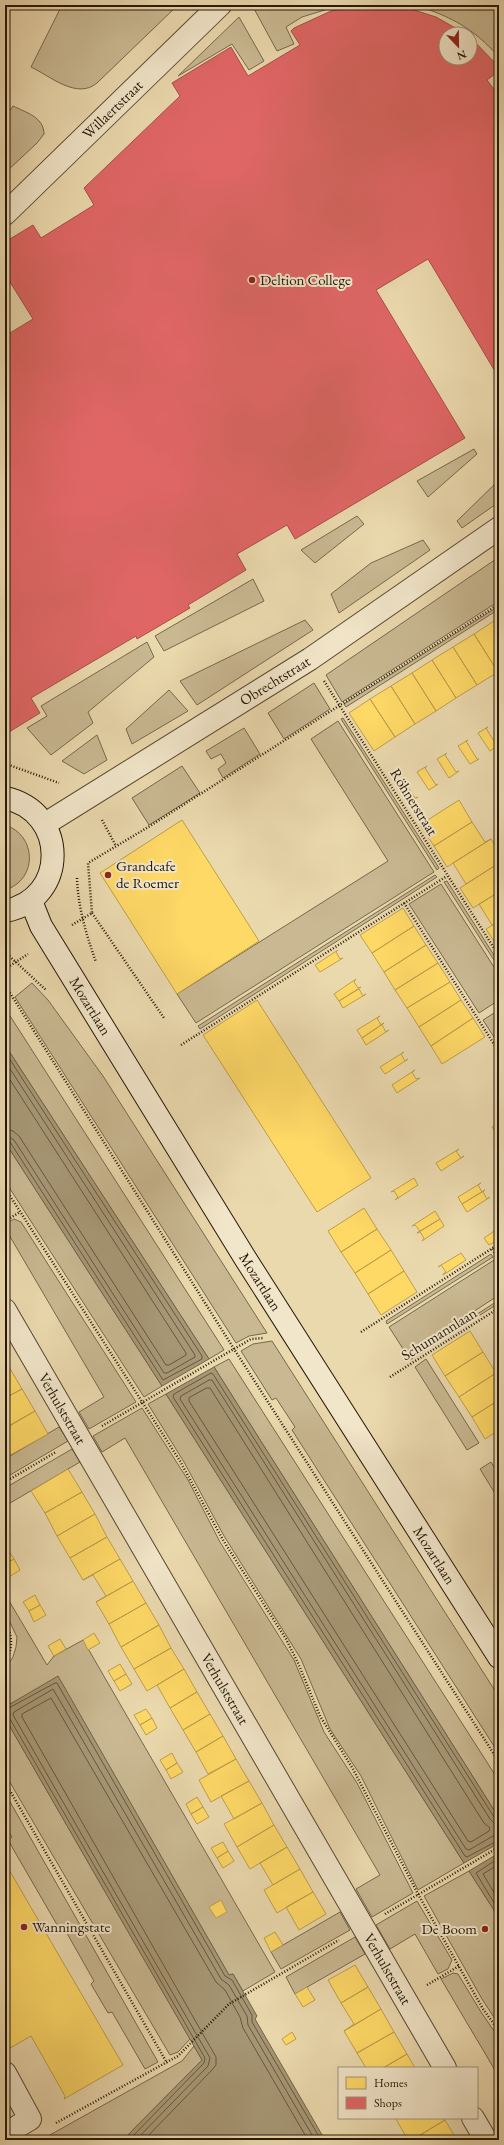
<svg xmlns="http://www.w3.org/2000/svg" width="504" height="2145" font-family="'EB Garamond',serif">
	<style>
		.green { fill: #c9b892; stroke: #76684c }
		.water { fill: #a79775; stroke: #736449 }
		.homes { fill: #ffd966; stroke: #bd9f4a }
		.shops { fill: #e06666; stroke: #a84e4a }
		.lines { fill: none; stroke-linecap: round; stroke-linejoin: round }
		.shore { stroke: #66573e; stroke-width: 1 }
		.street-casing { stroke: #564831; stroke-width: 24 }
		.secondary-casing { stroke: #241707; stroke-width: 24 }
		.path { stroke: #241707; stroke-width: 2.5; stroke-dasharray: 1 2; stroke-linecap: butt }
		.street { stroke: #f2e6ca; stroke-width: 22 }
		.secondary { stroke: #f2e6ca; stroke-width: 22 }
		.poi-dot { fill: #8f2418; stroke: #f2e6ca; stroke-width: 1.5 }
		.labels { text-anchor: middle; stroke-width: 4; stroke-linejoin: round; paint-order: stroke }
		.street-label { font-size: 15px; fill: #241707; stroke: #f2e6ca }
		.poi-label { font-size: 15px; fill: #241707; stroke: #f2e6ca; text-anchor: start }
	</style>
	<rect width="100%" height="100%" fill="#ebd9ae"/>
	<filter id="stains"><feTurbulence type="fractalNoise" baseFrequency=".005" numOctaves="4"/><feColorMatrix values="0 0 0 0 .2 0 0 0 0 .09 0 0 0 0 .02 0 0 0 .5 -.17"/></filter>
	<radialGradient id="worn" r=".72"><stop offset=".6" stop-color="#630" stop-opacity="0"/><stop offset="1" stop-color="#630" stop-opacity=".3"/></radialGradient>
	<path class="green" d="M62,5H178L97,83C77,100 50,76 31,67Z
		M252,5H341L302,17L286,27L294,44L277,51Z
		M415,5H492L499,9V57C473,28 452,17 415,5Z
		M239,17L264,61L249,70L232,44L178,76Z
		M13,106C25,112 44,117 44,134L37,143L5,173V115H7Z
		M474,449L477,454L428,497L417,481Z
		M499,480V502L462,528L457,521Z
		M357,516L364,524L315,563L301,550Z
		M423,540L430,550L339,613L331,594L371,563Z
		M499,557V601L342,702L326,675Z
		M253,579L264,601L164,651L155,636Z
		M499,606V609L346,707L344,704Z
		M305,620L313,630L197,705L180,681Z
		M147,642L154,657L88,712L93,723L51,755L27,728L47,716L41,706Z
		M314,683L330,709L284,739L268,713Z
		M169,690L188,711L132,744L126,729Z
		M343,718L439,868L437,870L341,719Z
		M338,721L434,872L196,1023L177,994L388,861L311,739Z
		M244,728L260,754L223,778L218,769L226,763L221,754L211,759L206,751Z
		M97,735L107,760L84,774L62,761Z
		M182,766L200,793L149,825L132,798Z
		M5,825C37,835 38,880 5,890Z
		M435,875L437,877L200,1029L198,1026Z
		M447,881L499,963V968L444,882Z
		M441,884L499,975V1000L479,1013L409,904Z
		M32,983L48,1000L103,1076L267,1333L249,1336L236,1343L15,997Z
		M5,1008L224,1350L209,1359L5,1045Z
		M499,1010V1045L483,1020Z
		M5,1142L162,1386L144,1397L5,1181Z
		M14,1219L21,1222L136,1402L89,1429L79,1412L104,1397L5,1228V1224Z
		M491,1254L493,1257L387,1324L386,1321Z
		M494,1260L499,1267V1295L407,1355L389,1327Z
		M499,1300V1303L410,1360L409,1358Z
		M272,1341L499,1697V1754L292,1430L295,1427L276,1398L272,1400L241,1351L253,1344Z
		M229,1359L499,1781V1818L214,1367Z
		M426,1359L479,1443L467,1450L415,1367Z
		M166,1394L464,1863L418,1890L361,1776L330,1729L301,1659L224,1536L184,1462L148,1404Z
		M142,1408L188,1480L220,1542L294,1660L324,1732L357,1783L413,1893L372,1917L356,1889L380,1875L125,1438L102,1452L93,1436Z
		M59,1427L68,1441L5,1478V1459Z
		M72,1449L80,1462L5,1506V1488Z
		M491,1462L499,1475V1500L480,1469Z
		M5,1594L47,1665L54,1656L83,1640L275,1972L243,1991L233,1974L229,1975L58,1677L5,1707V1669L13,1657L16,1647L17,1637L5,1612Z
		M5,1718L190,2039L178,2052L170,2055L5,1774Z
		M5,1793L158,2062L145,2069L112,2012L108,2013L91,1984L94,1981L64,1928L60,1930L8,1840L12,1837L5,1826Z
		M469,1871L499,1918V2025L482,1999L424,1896Z
		M417,1901L452,1960L448,1969L438,1974L415,1934L390,1949L376,1925Z
		M340,1912L350,1930L281,1969L271,1952Z
		M355,1937L365,1954L295,1994L286,1977Z
		M453,1973L458,1974L481,2012L499,2038V2077L441,1979Z
		M194,2046L202,2060L123,2140H41L182,2061Z"/>
	<path class="water" d="M5,1045L209,1359L162,1386L5,1142Z
		M214,1367L499,1818V1843L464,1863L166,1394Z
		M58,1676L229,1975L233,1974L257,2016L255,2019L325,2140H123L202,2060L5,1718V1707Z
		M499,1853V1918L469,1871Z"/>
	<path class="homes" d="M494,621L499,628L498,672L474,634Z
		M474,634L498,672L477,685L453,647Z
		M453,647L477,685L456,698L432,660Z
		M432,660L456,698L436,711L412,673Z
		M412,673L436,711L415,724L391,686Z
		M391,686L415,724L395,737L370,699Z
		M370,699L395,737L374,751L349,713Z
		M488,727L486,728L497,746L499,745L490,751L478,733Z
		M468,740L466,741L477,759H479L470,764L458,746Z
		M447,753L445,755L456,772L459,771L449,778L437,759Z
		M427,766L425,768L436,785L438,784L429,790L417,772Z
		M406,779L404,781L415,798L418,797L408,803L396,785Z
		M459,800L472,822L434,846L420,825Z
		M182,820L259,941L177,994L100,873Z
		M472,822L485,842L491,839L447,867L434,846Z
		M491,839L499,852V863L466,884L453,863Z
		M499,863V892L473,908L460,888Z
		M499,892V921L492,925L479,904Z
		M403,908L414,926L372,953L360,935Z
		M499,921V949L486,929Z
		M414,926L426,945L384,972L372,953Z
		M426,945L438,963L395,990L384,972Z
		M338,950L336,952L340,959L343,958L320,972L315,965Z
		M438,963L450,982L407,1008L395,990Z
		M356,979L354,982L358,988L361,987L339,1001L334,994Z
		M450,982L461,1000L419,1027L407,1008Z
		M359,989L363,996L366,994L343,1008L339,1001Z
		M257,1000L371,1178L317,1212L203,1035Z
		M461,1000L473,1018L431,1046L419,1027Z
		M380,1016L377,1018L381,1025L384,1023L362,1038L357,1030Z
		M473,1018L485,1037L442,1064L431,1046Z
		M384,1023L382,1025L386,1032L389,1030L366,1045L362,1038Z
		M404,1052L401,1054L405,1061L408,1059L385,1074L380,1067Z
		M415,1070L412,1072L416,1079L420,1078L397,1093L392,1085Z
		M499,1122V1139L492,1127Z
		M459,1149L456,1151L461,1158L464,1156L441,1171L436,1163Z
		M414,1178L418,1185L395,1200L398,1197L394,1191L391,1192Z
		M481,1183L478,1185L482,1192L485,1190L462,1204L458,1197Z
		M485,1190L483,1192L487,1199L490,1197L467,1212L462,1204Z
		M364,1208L377,1229L341,1252L328,1231Z
		M435,1211L440,1219L417,1233L420,1231L415,1225L412,1226Z
		M440,1219L444,1226L422,1241L424,1238L420,1232L417,1233Z
		M499,1228V1239L489,1245L484,1238Z
		M377,1229L391,1250L355,1273L341,1252Z
		M391,1250L404,1271L368,1294L355,1273Z
		M461,1253L466,1260L443,1275V1274L446,1272L441,1265L438,1267Z
		M404,1271L417,1292L381,1315L368,1294Z
		M470,1331L483,1352L445,1376L432,1355Z
		M483,1352L496,1373L459,1397L445,1376Z
		M9,1367L22,1389L5,1398V1369Z
		M496,1373L499,1377V1400L472,1417L459,1397Z
		M22,1389L35,1411L8,1427L5,1422V1398Z
		M499,1400V1430L485,1439L472,1417Z
		M35,1411L48,1434L5,1458V1428Z
		M68,1469L82,1492L45,1513L31,1491Z
		M82,1492L95,1514L57,1536L45,1513Z
		M95,1514L107,1537L70,1558L57,1536Z
		M107,1537L120,1559L83,1580L70,1558Z
		M7,1548L14,1559L5,1564V1549Z
		M14,1559L20,1570L9,1577L5,1571V1564Z
		M120,1559L133,1581L96,1602L106,1596L93,1575L83,1580Z
		M133,1581L146,1603L109,1624L96,1602Z
		M35,1595L40,1605L29,1611L23,1602Z
		M146,1603L159,1625L121,1647L109,1624Z
		M40,1605L46,1615L34,1622L29,1611Z
		M159,1625L171,1648L134,1669L121,1647Z
		M94,1633L100,1643L88,1650L83,1640Z
		M60,1639L66,1649L54,1656L48,1646Z
		M171,1648L184,1669L147,1691L134,1669Z
		M120,1664L126,1674L114,1681L108,1671Z
		M184,1669L197,1692L170,1708L157,1685Z
		M126,1674L132,1684L120,1691L114,1681Z
		M197,1692L210,1714L183,1730L170,1708Z
		M146,1709L152,1718L140,1725L134,1715Z
		M210,1714L223,1736L196,1752L183,1730Z
		M152,1718L157,1728L146,1735L140,1725Z
		M223,1736L236,1759L208,1774L196,1752Z
		M172,1753L177,1763L166,1770L160,1760Z
		M236,1759L249,1781L211,1802L199,1780Z
		M177,1763L183,1772L171,1779L166,1770Z
		M249,1781L262,1803L234,1819L221,1796Z
		M197,1797L203,1807L191,1814L186,1804Z
		M262,1803L274,1825L237,1847L224,1824Z
		M203,1807L209,1817L197,1824L191,1814Z
		M274,1825L287,1847L250,1869L237,1847Z
		M223,1842L228,1851L217,1858L211,1848Z
		M287,1847L300,1869L273,1885L260,1863Z
		M228,1851L234,1861L223,1868L217,1858Z
		M5,1863L123,2065L64,2099L65,2096L31,2036L5,2051Z
		M300,1869L313,1892L277,1913L264,1890Z
		M313,1892L326,1914L299,1930L286,1907Z
		M221,1900L227,1912L216,1918L209,1907Z
		M275,1932L283,1945L271,1952L264,1938Z
		M355,1965L368,1987L341,2003L328,1980Z
		M307,1987L315,2000L303,2007L295,1994Z
		M368,1987L381,2009L344,2031L354,2024L341,2003Z
		M381,2009L394,2032L357,2053L344,2031Z
		M292,2032L296,2039L286,2045L282,2039Z
		M394,2032L407,2054L383,2068H366L357,2053Z
		M407,2054L415,2068H383Z
		M398,2118H444L445,2120L412,2140H408L396,2119Z
		M445,2120L457,2140H412Z"/>
	<path class="shops" d="M364,5L408,8L436,17L466,34H446V58H470V37L499,67V71L487,80L496,92L499,90V378L428,259L376,290L465,438L295,539L287,525L237,554L246,570L188,605L190,608L137,639L136,636L31,698L40,713L9,732L5,725V336L33,319L5,274V242L33,225L41,238L94,205L84,188L180,96L172,83L231,47L248,76L300,45L291,31L294,28L331,11Z"/>
	<g class="lines">
		<path class="shore" d="M5,1052L202,1356V1359L163,1380L10,1142L5,1140
			M5,1061L195,1355V1357L167,1373H164L14,1140L5,1135
			M5,1072L186,1353V1355L169,1365H166L19,1136L13,1131L5,1129
			M207,1388H210L484,1823L490,1828L489,1831L471,1842L468,1841L189,1401V1398Z
			M5,1710L55,1683H57L225,1976L232,1980L252,2015V2022L321,2140
			M5,1717L10,1719L205,2058L204,2063L129,2140
			M499,1819L494,1817L213,1374L211,1373L174,1394L173,1397L465,1856L467,1857L499,1840
			M499,1824L494,1823L490,1819L212,1380H209L181,1396L180,1399L466,1849L469,1850L493,1836L499,1835
			M499,1858L476,1873L499,1911
			M499,1864L483,1874L499,1901
			M136,2140L208,2066L210,2058L13,1715L14,1712L53,1689L221,1979L229,1985L247,2016L248,2025L315,2140
			M144,2140L212,2070L216,2065V2057L22,1717V1714L51,1698L216,1982L225,1990L240,2017L243,2028L308,2140"/>
		<defs>
			<g id="street">
				<path id="s1" d="M5,214L220,5"/>
				<path id="s2" d="M45,824L310,659L499,528"/>
				<path id="s3" d="M5,1310L445,2068"/>
				<path d="M5,2073L30,2119L5,2134"/>
				<path d="M473,2118L486,2140"/>
			</g>
			<g id="secondary">
				<path d="M5,798C68,811 69,899 5,911"/>
				<path id="s4" d="M31,901L41,926L245,1258L499,1657"/>
			</g>
		</defs>
		<use href="#street" class="street-casing"/>
		<use href="#secondary" class="secondary-casing"/>
		<path class="path" d="M324,681L499,956
			M5,759L9,765L59,783
			M102,820L116,846
			M77,878C78,907 86,934 96,962
			M404,903L499,1052
			M92,913L164,1018
			M72,925L92,913L88,863L150,826L499,604
			M5,952L46,990
			M5,969L28,954
			M5,985L234,1349L499,1762
			M181,1045L447,876
			M5,1188L180,1461L223,1540L286,1639L298,1663L320,1716L353,1769L418,1894L483,2009L499,2031
			M5,1221L20,1212
			M492,1249L499,1259
			M361,1332L499,1244
			M390,1377L499,1308
			M102,1426L251,1339L264,1338
			M5,1482L56,1452
			M5,1621C12,1634 14,1649 5,1661
			M5,1782L167,2063
			M385,1914L499,1847
			M427,1985L459,1966
			M56,2123L178,2056L229,2004L339,1940"/>
		<use href="#street" class="street"/>
		<use href="#secondary" class="secondary"/>
	</g>
	<g class="poi-dot">
		<circle cx="252" cy="280" r="4"/>
		<circle cx="108" cy="875" r="4"/>
		<circle cx="24" cy="1927" r="4"/>
		<circle cx="485" cy="1929" r="4"/>
	</g>
	<g class="labels">
		<g class="street-label">
			<text dy="5" stroke="none"><textPath href="#s1" startOffset="150">Willaertstraat</textPath></text>
			<text dy="5" stroke="none"><textPath href="#s2" startOffset="271">Obrechtstraat</textPath></text>
			<text transform="translate(414 802) rotate(58)" y="5">Röhnerstraat</text>
			<text dy="5" stroke="none"><textPath href="#s4" startOffset="121">Mozartlaan</textPath></text>
			<text dy="5" stroke="none"><textPath href="#s4" startOffset="445">Mozartlaan</textPath></text>
			<text transform="translate(439 1334) rotate(-32)" y="5">Schumannlaan</text>
			<text dy="5" stroke="none"><textPath href="#s3" startOffset="114">Verhulststraat</textPath></text>
			<text dy="5" stroke="none"><textPath href="#s4" startOffset="769">Mozartlaan</textPath></text>
			<text dy="5" stroke="none"><textPath href="#s3" startOffset="438">Verhulststraat</textPath></text>
			<text dy="5" stroke="none"><textPath href="#s3" startOffset="762">Verhulststraat</textPath></text>
		</g>
		<g class="poi-label">
			<text x="260" y="285">Deltion College</text>
			<text x="116" y="871">Grandcafe<tspan x="116" dy="17">de Roemer</tspan></text>
			<text x="32" y="1932">Wanningstate</text>
			<text x="477" y="1934" text-anchor="end">De Boom</text>
		</g>
	</g>
	<rect width="504" height="2145" fill="none" stroke="#ebd9ae" stroke-width="20"/>
	<rect x="6" y="6" width="492" height="2133" fill="none" stroke="#241707" stroke-width="2"/>
	<rect x="10" y="10" width="484" height="2125" fill="none" stroke="#241707"/>
	<rect x="338" y="2067" width="140" height="52" fill="#f2e6ca" stroke="#a0937c"/>
	<rect x="346" y="2077" width="20" height="12" fill="#ffd966" stroke="#a0937c"/>
	<text x="374" y="2087" font-size="12" fill="#241707">Homes</text>
	<rect x="346" y="2097" width="20" height="12" fill="#e06666" stroke="#a0937c"/>
	<text x="374" y="2107" font-size="12" fill="#241707">Shops</text>
	<g transform="translate(458 46) rotate(158)"><circle r="19" fill="#f2e6ca" stroke="#a0937c"/>
	<path d="M0-3L7 15L0 10L-7 15Z" fill="#8f2418"/>
	<text y="-6" font-size="11" font-weight="bold" text-anchor="middle" fill="#241707">N</text>
	</g>
	<rect width="100%" height="100%" filter="url(#stains)"/>
	<rect width="100%" height="100%" fill="url(#worn)"/>
</svg>
